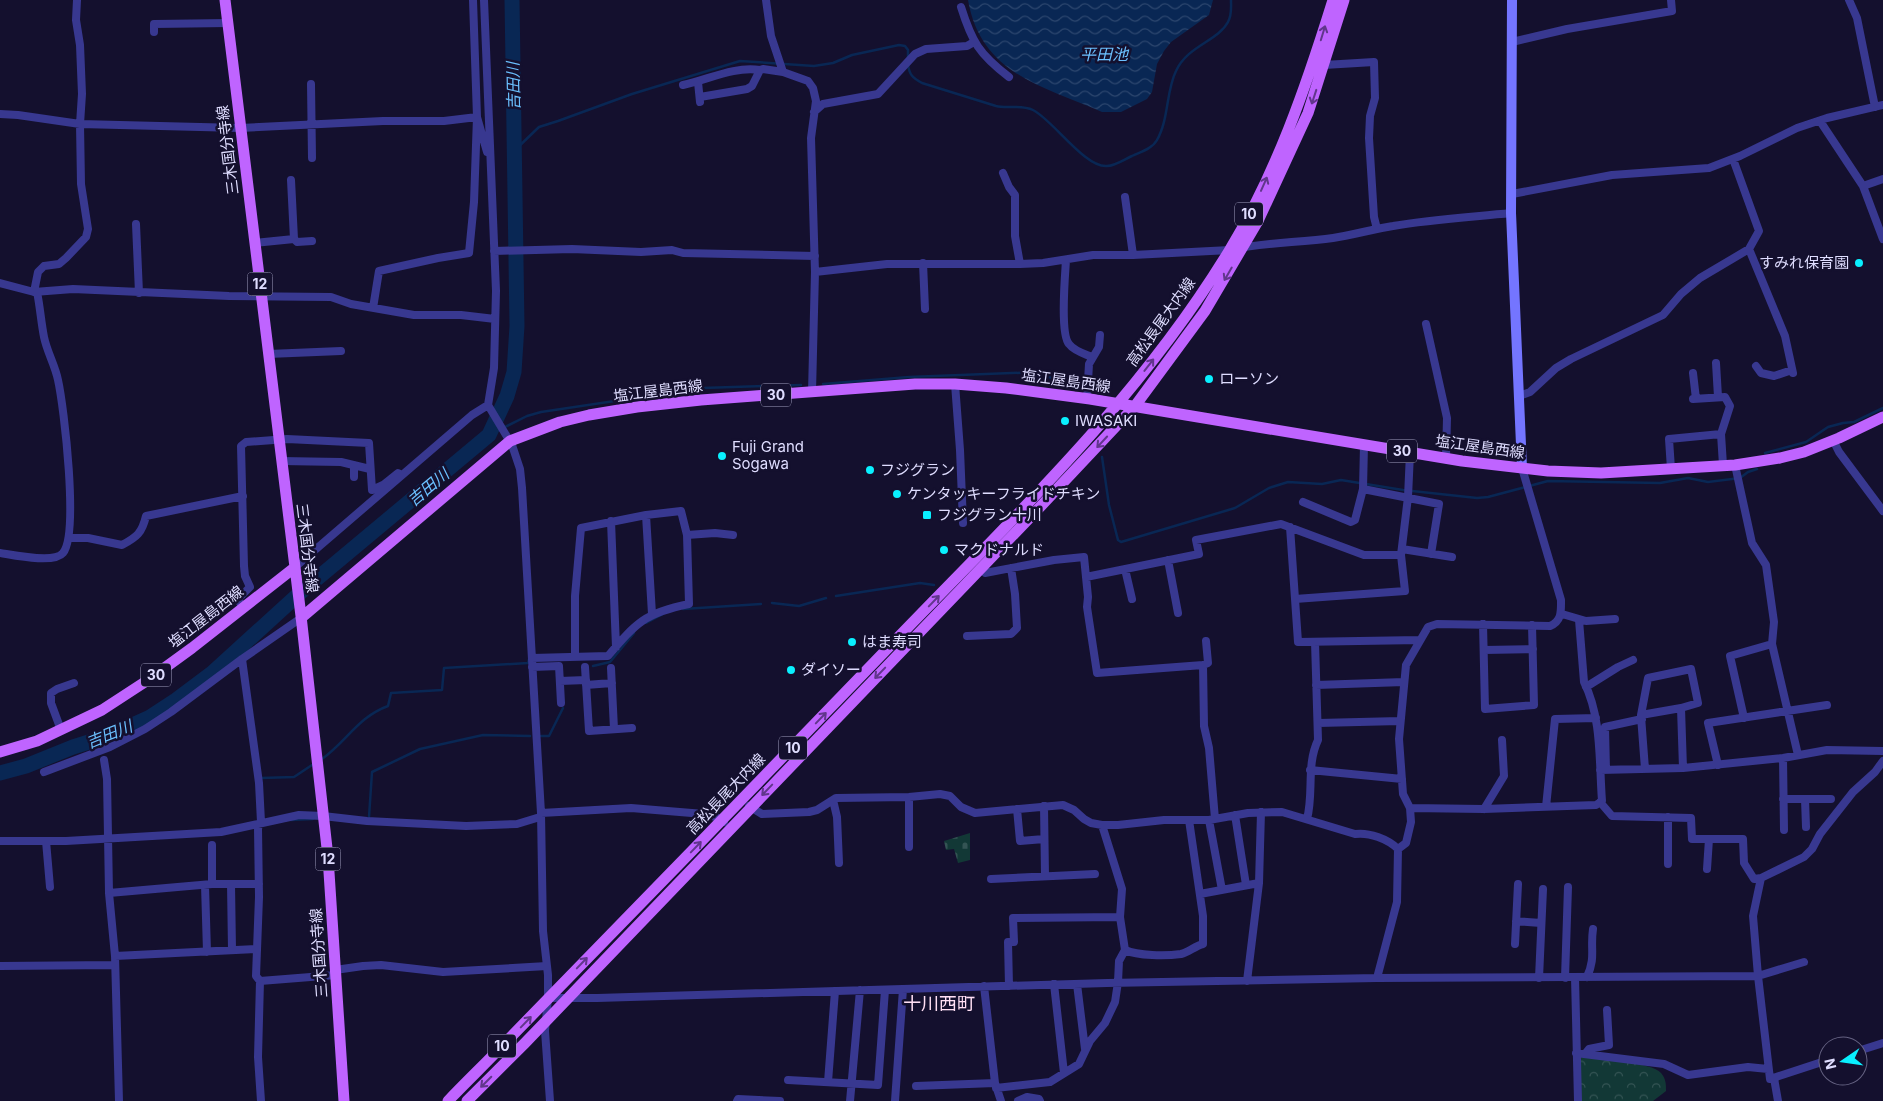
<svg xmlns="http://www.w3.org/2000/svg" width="1883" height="1101" font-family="Inter,'Noto Sans JP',sans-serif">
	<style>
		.forest { fill: url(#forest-crowns) }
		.cemetery { fill: url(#cemetery-stones) }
		.water { fill: url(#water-waves) }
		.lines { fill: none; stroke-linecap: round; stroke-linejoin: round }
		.stream { stroke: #092754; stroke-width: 2.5 }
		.river { stroke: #092754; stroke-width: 15 }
		.street { stroke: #383890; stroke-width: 8 }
		.secondary { stroke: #7475ff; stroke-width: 10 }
		.primary { stroke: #bf64ff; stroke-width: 11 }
		.oneway { stroke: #61368c }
		.poi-dot { fill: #09f0ff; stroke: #14102e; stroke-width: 2 }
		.labels { text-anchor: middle; stroke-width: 5; stroke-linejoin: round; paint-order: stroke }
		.shield { fill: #14102e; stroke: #a2a0c0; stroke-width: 1 }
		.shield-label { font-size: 14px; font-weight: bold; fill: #dfddff }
		.street-label { font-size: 15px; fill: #dfddff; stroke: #14102e }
		.poi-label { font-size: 15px; fill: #dfddff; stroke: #14102e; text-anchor: start }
		.water-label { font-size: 16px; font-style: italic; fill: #6bc0ff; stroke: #14102e }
		.quarter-label { font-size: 18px; fill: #ffdff4; stroke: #14102e }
	</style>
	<defs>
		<pattern id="forest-crowns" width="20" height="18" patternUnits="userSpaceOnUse" patternTransform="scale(1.25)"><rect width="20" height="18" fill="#123836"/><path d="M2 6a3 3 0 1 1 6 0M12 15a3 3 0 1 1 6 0" fill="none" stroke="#345454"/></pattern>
		<pattern id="cemetery-stones" width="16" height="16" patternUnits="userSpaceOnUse" patternTransform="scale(1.25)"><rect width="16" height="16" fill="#123836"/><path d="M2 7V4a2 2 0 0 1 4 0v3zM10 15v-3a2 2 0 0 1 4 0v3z" fill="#345454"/></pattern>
		<pattern id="water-waves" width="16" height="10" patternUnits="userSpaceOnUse" patternTransform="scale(1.25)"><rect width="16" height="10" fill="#092754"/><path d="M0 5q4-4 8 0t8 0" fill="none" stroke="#2c466e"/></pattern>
	</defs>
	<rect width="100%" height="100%" fill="#14102e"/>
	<path class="forest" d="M1581,1057C1597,1059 1652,1062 1661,1073C1666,1079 1666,1084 1666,1091L1653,1101H1581Z"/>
	<path class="cemetery" d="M970,833V860L958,863L954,849L946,850L944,841Z"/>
	<path class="water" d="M968,0H1213L1209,15L1171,42L1164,51L1157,64L1152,92L1147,99L1121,112H1102C1042,86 981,74 968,0Z"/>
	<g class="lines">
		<path class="stream" d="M908,64C909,75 913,78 922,83L996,106C1008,109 1021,104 1033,110C1053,120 1085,168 1107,166C1115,166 1125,159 1132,156C1140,152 1152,149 1157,140C1169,119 1166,91 1176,71C1187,46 1218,41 1228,22C1232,15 1231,8 1231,0
			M514,151L539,127L558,121L632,94L740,61L814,66L833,63L852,55L899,45L905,46L908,50V58
			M823,384L909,377L1039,372L1068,386
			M489,435L527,416L541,412L702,388L801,385
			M1765,453L1806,442L1828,427L1843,423L1854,422L1883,408
			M1102,457L1109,505L1118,540L1121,542L1235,508L1269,488L1288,482L1322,484L1341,480L1403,490L1477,498L1488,497L1548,481L1660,483L1688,478L1708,482L1740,478L1748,472L1757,469
			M836,596L920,583L934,585
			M772,603L799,606L826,598
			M683,609L761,604
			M646,623L663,614
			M593,666L610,662L634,633
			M541,736H549L563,708
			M322,759C347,741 358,717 388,706L391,693L442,690L444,668L528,663L529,659
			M261,778L294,777L312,765
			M369,817L372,772L420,749L483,735L530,736
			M291,820L313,819"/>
		<path class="river" d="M0,773L26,766L73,747L108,736L150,717L176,700L212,673L301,592L489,435L507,396L514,372L517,326L512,0"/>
		<path class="street" d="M484,0L496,291L494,368L488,405L512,445L520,469L522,488L541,813L543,931L548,975V998L545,1031L550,1101
			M766,0L771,36L783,72L808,81L813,88L816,101L811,138L815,272L812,392
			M1849,0L1857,18L1875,107
			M961,7C972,42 979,54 1009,77
			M154,32V24L228,23
			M1512,42L1567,29L1672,11L1671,0
			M1324,65L1374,62L1375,98L1370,116L1369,138L1374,217L1377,229
			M698,82L700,102
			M311,84L312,158
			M683,85C708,80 733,66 760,70
			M700,97L747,89L752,86L760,70L763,69L783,72
			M814,112L823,104L878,94L915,54L926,49L967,46L974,42
			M0,114L18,115L80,124L240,128L383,121H444L477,117L487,152
			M1820,121L1863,186L1883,239
			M1733,159L1759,231L1749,249L1785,336L1793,373
			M1003,173L1009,187L1015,195V236L1020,264
			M291,180L294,239
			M1863,186L1883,179
			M1512,194L1612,175L1709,168L1740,156L1797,128L1827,118L1883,105
			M1125,197L1133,255
			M136,224L139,293
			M254,243L294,239L297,242L312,241
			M494,251L572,249L641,252L672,250L683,253L815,256
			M1066,260C1065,276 1060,334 1069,344C1074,351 1085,354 1092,357
			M923,263L925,309
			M815,272L887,264H1020L1043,263L1093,255H1133L1230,250C1263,242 1299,243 1333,238C1353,235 1373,229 1393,226C1432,219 1472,217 1511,213
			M0,283L34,292L73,289L229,296L331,297L351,304L414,315H461L495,319
			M34,292L38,272L44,266L59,264L66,258L86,237L88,229L81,184L80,124L82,94L80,45L76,20L77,0
			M373,308L379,271L438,258L469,253L474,202L477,117L473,0
			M1426,324L1447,418L1446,458
			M268,354L341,351
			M1716,363L1718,397
			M1756,366L1761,373L1774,376L1792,370
			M1693,373L1696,399
			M955,384L960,450L963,523
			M1519,396L1530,392L1556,368L1571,359L1663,315L1681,294L1700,278L1749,249
			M1087,398L1089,364L1099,347L1100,335
			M1721,434L1723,465
			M1833,440L1839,452L1883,511
			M281,461L341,462L370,469
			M1735,465L1752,543L1766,565L1774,622L1772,644L1798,755
			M1671,469L1669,439L1721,434L1730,406L1725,397L1693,399
			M354,477V465
			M1363,489L1364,445
			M1303,502L1351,522L1355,520L1363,489L1439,504L1431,554
			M646,515L652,614
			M611,521L616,647
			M1290,527L1298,642L1420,640
			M687,535L715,533L733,535
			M69,538H88L122,545C137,537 142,533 146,516L243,496
			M1402,549L1452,557
			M0,553C13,555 54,564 63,553C79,534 64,407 58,380C55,365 47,352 44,337C41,322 40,306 37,292
			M1168,560L1178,613
			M294,568L472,415L488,405
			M980,569L985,573L1054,560L1084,557L1088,597L1087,607L1097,673L1203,665L1208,663L1206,641
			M1125,569L1132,599
			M1086,577L1199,554L1196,540L1281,524L1364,555H1401
			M1295,599L1405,591L1401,555L1408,497L1410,453
			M243,608L238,599L250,587L245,576L244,566L241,446L246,442L287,439L369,443L372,490L383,485L398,473L402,475
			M1562,614L1586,621L1615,619
			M1483,624L1485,709L1534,705L1532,625
			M967,636L1011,634L1017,628L1015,594L1011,568
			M1484,650L1533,649
			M532,658L608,656C637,622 645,613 689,604L687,535L681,511L646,515L581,528L575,596V657
			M242,659L259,783L261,822L258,828L259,897L256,976L260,981L336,975
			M1203,665L1204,726L1209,748L1215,819
			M532,667L559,666L561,703
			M585,667L589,731L632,728
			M611,668L614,729
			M1691,669L1698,703L1681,708L1641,715L1648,678Z
			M560,681L586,680
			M586,685L612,683
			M1316,685L1404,682
			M1586,687L1618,667L1633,660
			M1681,708L1683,768
			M1641,716L1645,769
			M1744,718L1730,656L1772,644
			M1318,723L1400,721
			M61,730L51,703V693L57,689L74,683
			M1783,758L1784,830
			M104,760L107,779L109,893L115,956L119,1101
			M1718,765L1708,723L1827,705
			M1310,770L1402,779
			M1600,770L1683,768L1783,758L1827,750L1883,751
			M1606,770L1605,727L1642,719
			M44,772L110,747L145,729L171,712L242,659L301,618
			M1783,799H1831
			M1805,799L1806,827
			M833,800L837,817L839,863
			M1600,802L1612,816L1691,818L1692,839H1743L1744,863L1754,879L1761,878
			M749,806L762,814L809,812L817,810L836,798L909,797L940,794L950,796L961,807L975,813L1063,805L1074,810L1084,819L1091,823L1102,825H1118L1164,820H1209L1248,813L1282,812L1355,834C1369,832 1388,839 1398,849L1397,902L1377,978
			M1044,806L1045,876
			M1546,807L1555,719L1596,718
			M1410,808L1484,809L1596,805L1602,801C1599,762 1602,718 1584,682L1579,620
			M1017,809L1020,841L1044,839
			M1484,809L1504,776L1502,740
			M541,813L631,808L704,814L716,817L724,822
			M1235,815L1246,885
			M1307,819C1314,793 1306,765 1318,740L1315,642
			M1209,820L1222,890
			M0,841H66L221,832L299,815L323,816L367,821L466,826L517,824L540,817
			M46,841L50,887
			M909,847V797
			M1398,849L1406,843L1411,822L1410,808L1403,794L1399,739L1406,665L1428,627L1437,624L1550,626C1562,621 1561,611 1561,600L1522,468
			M1668,864V817
			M1707,869L1709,839
			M991,879L1095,874
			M212,884V845
			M231,884L232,950
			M205,885L207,952
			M109,893L212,884H259
			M1200,894L1259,883
			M1516,921L1541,923
			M1515,944L1518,884
			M1125,950C1138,956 1166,956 1181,954C1189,952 1195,946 1203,944V916L1189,820
			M115,956L257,949
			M1804,962L1758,976L1753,916L1761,878L1804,857L1812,849L1820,834L1853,792L1875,772L1883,761
			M0,966L115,965
			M335,970L363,966L381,965L443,972L547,966
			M1575,977L1578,1101
			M1587,977C1596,957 1590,949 1593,929
			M1539,978L1543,889
			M1565,978L1568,887
			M260,981L258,1057L261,1101
			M1247,981L1259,883L1261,812
			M1054,984L1064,1073
			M1077,984L1085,1049
			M984,986L995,1083L1001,1101
			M1009,986L1008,942H1014L1013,918L1120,917
			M548,998H597L1107,983L1377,978L1758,976L1770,1079L1828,1060
			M1858,1051L1883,1043
			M1576,1053L1664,1064L1688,1075L1748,1067L1768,1069
			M1585,1054L1589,1049L1609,1045L1607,1010
			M1774,1078L1778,1101
			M788,1080L878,1085L885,990
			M828,1082L835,991
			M916,1086L995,1083
			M996,1088L1050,1082L1079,1064L1090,1041L1105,1023L1115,1002L1118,982L1119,961L1125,950L1120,917L1122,889L1102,825
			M737,1101L738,1099L780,1101
			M850,1101L860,990
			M895,1101L903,989
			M1018,1101L1027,1097L1039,1099L1040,1101"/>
		<path class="secondary" d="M1512,0L1511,213L1522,468"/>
		<path class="primary" d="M225,0L301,616L328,857L344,1101
			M301,618L510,441L560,422L589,415L637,407L701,400L915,384H955L1006,388L1090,399L1462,461L1548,471L1601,473L1735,465L1780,458L1804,452L1839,438L1883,417
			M0,752L37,741L102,710L148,680L192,648L294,568
			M448,1101C466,1082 485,1064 503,1045C632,913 760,781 888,648C1008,523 1138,401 1229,251C1276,174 1306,87 1333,0
			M467,1101L525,1043L1041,506L1135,406L1205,311L1258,221L1308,113L1344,0"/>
	</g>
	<defs><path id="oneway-shaft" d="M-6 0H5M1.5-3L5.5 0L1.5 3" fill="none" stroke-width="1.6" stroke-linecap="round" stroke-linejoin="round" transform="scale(1.25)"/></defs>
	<g class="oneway">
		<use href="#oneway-shaft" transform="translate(1323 33) rotate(-73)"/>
		<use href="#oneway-shaft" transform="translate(1314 97) rotate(108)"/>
		<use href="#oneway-shaft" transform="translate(1264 184) rotate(-66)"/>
		<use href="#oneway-shaft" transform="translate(1228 274) rotate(120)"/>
		<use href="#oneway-shaft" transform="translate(1149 365) rotate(-52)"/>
		<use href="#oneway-shaft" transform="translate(1102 442) rotate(133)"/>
		<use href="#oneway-shaft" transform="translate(934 601) rotate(-46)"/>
		<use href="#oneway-shaft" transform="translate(880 673) rotate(134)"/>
		<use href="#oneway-shaft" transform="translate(821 718) rotate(-46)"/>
		<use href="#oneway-shaft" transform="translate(767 790) rotate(134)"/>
		<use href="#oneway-shaft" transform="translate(696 847) rotate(-46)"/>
		<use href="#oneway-shaft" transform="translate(582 963) rotate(-46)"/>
		<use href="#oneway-shaft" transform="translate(526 1022) rotate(-46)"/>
		<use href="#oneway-shaft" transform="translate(486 1082) rotate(135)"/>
	</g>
	<g class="poi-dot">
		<circle cx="1859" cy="263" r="5"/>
		<circle cx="1209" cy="379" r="5"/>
		<circle cx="1065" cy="421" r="5"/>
		<circle cx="722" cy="456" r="5"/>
		<circle cx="870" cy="470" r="5"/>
		<circle cx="897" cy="494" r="5"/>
		<rect x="922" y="510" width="10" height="10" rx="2.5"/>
		<circle cx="944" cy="550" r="5"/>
		<circle cx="852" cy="642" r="5"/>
		<circle cx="791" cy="670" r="5"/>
	</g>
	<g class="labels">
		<g class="shield">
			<rect x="1235" y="202.5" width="28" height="23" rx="4"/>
			<rect x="247.5" y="272.5" width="25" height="23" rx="4"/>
			<rect x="761" y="383.5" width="30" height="23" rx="4"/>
			<rect x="1387" y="439.5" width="30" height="23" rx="4"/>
			<rect x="141" y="663.5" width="30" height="23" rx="4"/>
			<rect x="779" y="736.5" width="28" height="23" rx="4"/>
			<rect x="315.5" y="847.5" width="25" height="23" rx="4"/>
			<rect x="488" y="1034.5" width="28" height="23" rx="4"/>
		</g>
		<g class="shield-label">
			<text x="1249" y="219">10</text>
			<text x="260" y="289">12</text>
			<text x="776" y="400">30</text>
			<text x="1402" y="456">30</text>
			<text x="156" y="680">30</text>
			<text x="793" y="753">10</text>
			<text x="328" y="864">12</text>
			<text x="502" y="1051">10</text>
		</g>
		<g class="street-label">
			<text transform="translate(228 150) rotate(-97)" y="5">三木国分寺線</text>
			<text transform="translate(1161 322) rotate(-54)" y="5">高松長尾大内線</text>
			<text transform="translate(1066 381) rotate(8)" y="5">塩江屋島西線</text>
			<text transform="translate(658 391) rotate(-7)" y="5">塩江屋島西線</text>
			<text transform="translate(1480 447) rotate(8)" y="5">塩江屋島西線</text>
			<text transform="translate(307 548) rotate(83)" y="5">三木国分寺線</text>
			<text transform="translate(206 617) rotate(-38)" y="5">塩江屋島西線</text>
			<text transform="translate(726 794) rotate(-46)" y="5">高松長尾大内線</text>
			<text transform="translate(319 953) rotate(-94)" y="5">三木国分寺線</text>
		</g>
		<g class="poi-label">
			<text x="1849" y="268" text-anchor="end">すみれ保育園</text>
			<text x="1219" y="384">ローソン</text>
			<text x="1075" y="426">IWASAKI</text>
			<text x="732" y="452">Fuji Grand<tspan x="732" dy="17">Sogawa</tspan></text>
			<text x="880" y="475">フジグラン</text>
			<text x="907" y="499">ケンタッキーフライドチキン</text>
			<text x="937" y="520">フジグラン十川</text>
			<text x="954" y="555">マクドナルド</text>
			<text x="862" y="647">はま寿司</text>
			<text x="801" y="675">ダイソー</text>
		</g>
		<g class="water-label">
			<text x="1104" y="60">平田池</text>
			<text transform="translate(513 86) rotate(-91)" y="6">吉田川</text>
			<text transform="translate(428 487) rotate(-40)" y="6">吉田川</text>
			<text transform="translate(109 734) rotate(-22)" y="6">吉田川</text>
		</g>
		<g class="quarter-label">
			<text x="939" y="1010">十川西町</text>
		</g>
	</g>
	<g transform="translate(1843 1061) rotate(257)"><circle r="24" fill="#14102e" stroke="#656282"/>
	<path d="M0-4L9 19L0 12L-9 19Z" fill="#09f0ff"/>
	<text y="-8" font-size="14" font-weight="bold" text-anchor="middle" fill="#dfddff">N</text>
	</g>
</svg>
